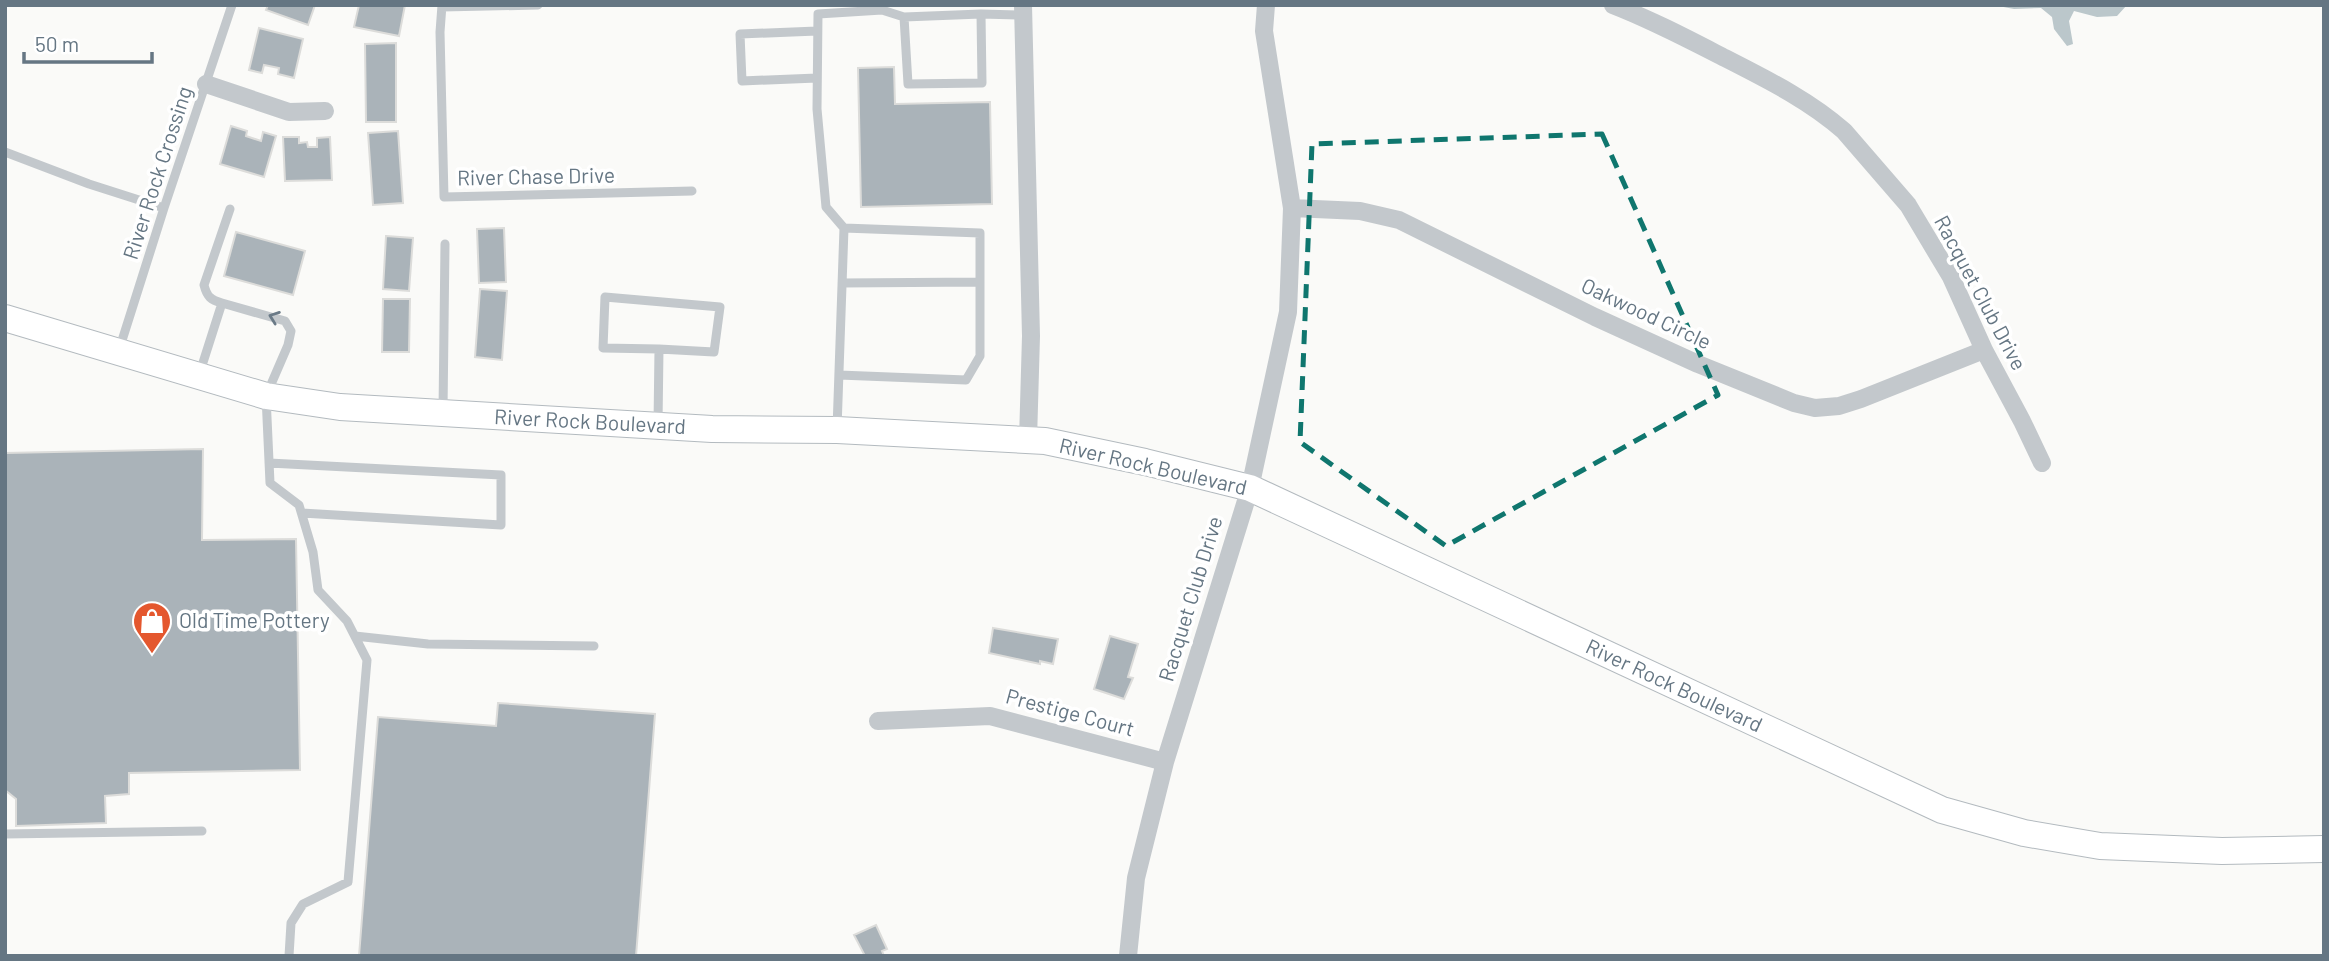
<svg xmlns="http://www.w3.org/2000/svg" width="2329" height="961" font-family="Barlow,sans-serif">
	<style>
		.water { fill: #bbc7cb }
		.building { fill: #aab3b9; stroke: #dcdcda; stroke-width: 2 }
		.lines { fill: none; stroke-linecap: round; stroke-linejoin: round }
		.secondary-casing { stroke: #b3babf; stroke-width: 28 }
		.lane { stroke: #c3c8cc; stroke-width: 9 }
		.street { stroke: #c3c8cc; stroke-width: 18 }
		.secondary { stroke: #fff; stroke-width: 26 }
		.oneway { stroke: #6a7a87 }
		.marked { fill: none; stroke: #0f766e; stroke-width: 5; stroke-dasharray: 14 9; stroke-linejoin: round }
		.labels { text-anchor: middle; stroke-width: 7; stroke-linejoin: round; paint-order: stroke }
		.street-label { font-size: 21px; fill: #657683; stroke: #fff }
		.poi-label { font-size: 21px; fill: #657683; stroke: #fff; text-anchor: start }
	</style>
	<rect width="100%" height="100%" fill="#fafaf8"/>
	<path class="water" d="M1993,5H2127L2117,16L2097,17L2074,11L2069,21L2073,44L2067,46L2054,29L2052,17L2041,8L2014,9Z"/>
	<path class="building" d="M268,5H315L308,25L266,10Z
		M359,5H405L399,36L354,27Z
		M259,28L303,39L294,78L278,74L279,68L264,65L262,73L249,70Z
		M396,43V122H366L365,44Z
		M894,67L895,104L990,102L992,204L861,207L858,68Z
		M231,126L247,131L246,136L261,141L263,132L276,136L264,177L220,164Z
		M398,131L403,203L373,205L368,133Z
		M283,137H299V143L307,142L308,147H317V138L330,137L332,180L285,181Z
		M504,228L506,282L479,283L477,229Z
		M236,232L305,251L293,295L224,276Z
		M386,236L413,238L409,291L383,289Z
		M480,289L507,291L502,360L475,357Z
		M383,299H410L409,352H382Z
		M203,449L202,540L296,539L300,770L129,773V794L105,796L106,823L16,826V799L5,790V453Z
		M993,628L1058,639L1053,664L1040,661V664L989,653Z
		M1110,636L1138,644L1128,677L1133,678L1124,699L1094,689Z
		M498,703L655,714L636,956H359L378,717L496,726Z
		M876,925L887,949L882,951L884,956H865L854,935Z"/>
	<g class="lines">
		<defs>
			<path id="secondary" d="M5,318L266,396L340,407L712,429L837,430L1045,441L1145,462L1250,488L1942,810L2024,833L2100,846L2222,851L2324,849"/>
		</defs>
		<use href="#secondary" class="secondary-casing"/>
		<path class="lane" d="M442,5L440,32L444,197L692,191
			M442,7L538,5
			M904,17L981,14
			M817,78L742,81L740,34L817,31
			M5,152L89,184L164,208
			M844,228L826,207L817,109L818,14L882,10L904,17L908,84L982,83L981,14L1023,15
			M842,283L980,282
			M222,303C211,300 207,297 204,285L230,209
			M119,350L164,208L232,5
			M199,375L222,303L285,321L291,331L288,345L266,396L270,483L299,505L313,552L318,590L347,621L367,660L348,882L303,904L291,923L289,956
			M443,412L445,244
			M658,424L659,349L603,348L605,297L720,307L714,352L659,349
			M837,429L844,228L980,233V356L966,380L839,375
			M269,463L501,475V525L302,513
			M355,636L428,644L594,646
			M5,834L202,831"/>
		<path class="street" d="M1023,5L1031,336L1028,440
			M1613,5C1652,20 1688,39 1725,58C1766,79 1809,100 1844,131L1908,205L1951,277L1984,350L2022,421L2042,463
			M206,84L289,112L325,111
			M1292,208L1360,211L1399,220L1595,317L1698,364L1794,403L1815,408L1839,406L1861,399L1984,350
			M878,721L990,716L1165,762
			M1128,956L1136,878L1165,762L1250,488L1288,312L1292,208L1264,31L1266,5"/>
		<use href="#secondary" class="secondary"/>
	</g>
	<defs><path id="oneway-chevron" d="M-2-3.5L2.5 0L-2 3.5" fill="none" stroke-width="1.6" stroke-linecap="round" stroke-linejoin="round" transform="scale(1.75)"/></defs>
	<use class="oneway" href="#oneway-chevron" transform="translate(274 317) rotate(-160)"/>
	<path class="marked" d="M1602,134L1718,395L1446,546L1300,442L1312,144Z"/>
	<defs>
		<symbol id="shop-pin" viewBox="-11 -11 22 30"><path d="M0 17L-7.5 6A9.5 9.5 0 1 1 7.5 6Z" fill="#e4572e" stroke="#fff"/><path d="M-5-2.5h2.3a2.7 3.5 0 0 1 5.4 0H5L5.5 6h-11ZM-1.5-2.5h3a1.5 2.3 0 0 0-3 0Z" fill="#fff"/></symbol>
	</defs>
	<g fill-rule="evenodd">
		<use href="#shop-pin" x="130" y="599" width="44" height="60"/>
	</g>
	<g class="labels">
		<g class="street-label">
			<text transform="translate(158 173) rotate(-72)" y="7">River Rock Crossing</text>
			<text transform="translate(536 177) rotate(-1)" y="7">River Chase Drive</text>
			<text transform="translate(1980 293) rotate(62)" y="7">Racquet Club Drive</text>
			<text transform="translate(1646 314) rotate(25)" y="7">Oakwood Circle</text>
			<text transform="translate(590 422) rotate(3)" y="7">River Rock Boulevard</text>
			<text transform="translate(1153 467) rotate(13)" y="7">River Rock Boulevard</text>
			<text transform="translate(1191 599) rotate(-73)" y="7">Racquet Club Drive</text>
			<text transform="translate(1674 686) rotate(25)" y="7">River Rock Boulevard</text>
			<text transform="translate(1070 713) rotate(15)" y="7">Prestige Court</text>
		</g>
		<g class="poi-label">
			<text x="179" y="628">Old Time Pottery</text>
		</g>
	</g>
	<rect width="2329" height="961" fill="none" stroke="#657683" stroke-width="14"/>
	<path d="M24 52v10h128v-10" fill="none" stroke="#657683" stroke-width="3.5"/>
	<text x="35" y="52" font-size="21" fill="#657683" stroke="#ffffff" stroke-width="5" paint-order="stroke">50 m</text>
</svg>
